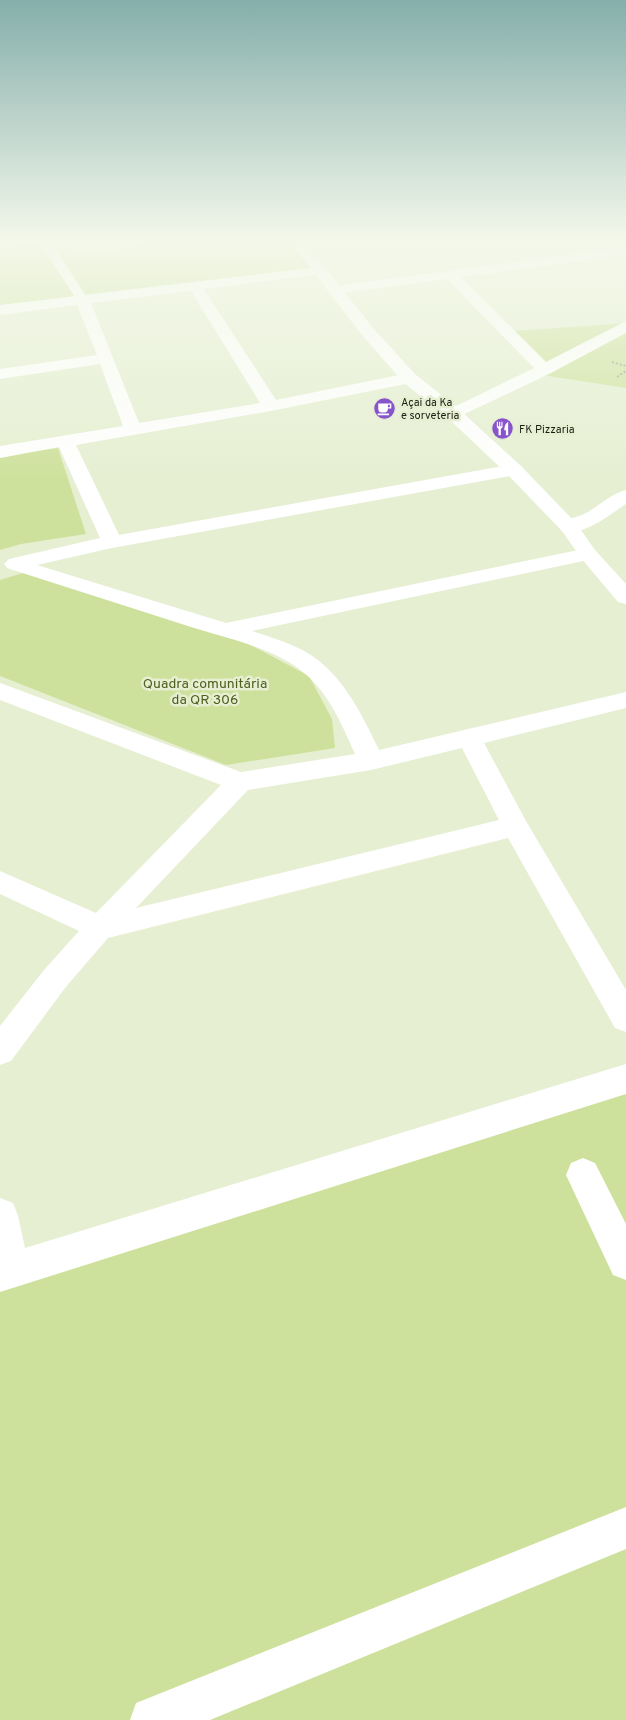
<svg xmlns="http://www.w3.org/2000/svg" width="626" height="1720" font-family="Overpass,sans-serif">
	<style>
		.green { fill: #cee19c }
		.lines { fill: none; stroke-linecap: round; stroke-linejoin: round }
		.path { stroke: #9fa58f; stroke-width: 2; stroke-dasharray: 2 2; stroke-linecap: butt }
		.service { fill: #fff; fill-rule: evenodd }
		.minor { fill: #fff; fill-rule: evenodd }
		.tertiary { fill: #fff; fill-rule: evenodd }
		.labels { text-anchor: middle; stroke-width: 5; stroke-linejoin: round; paint-order: stroke }
		.far-poi-label { font-size: 11px; fill: #1b1d13; stroke: #e6efd2; text-anchor: start }
		.park-label { font-size: 14px; fill: #505e1f; stroke: #e6efd2 }
	</style>
	<rect width="100%" height="100%" fill="#e6efd2"/>
	<path class="green" d="M0,239H295L316,270L0,310Z
		M626,323V388L542,375L502,332Z
		M58,448L86,534L21,544L0,550V456Z
		M23,573L226,632L309,676L332,719L335,748L226,765L0,676V580Z
		M626,1079V1720H0V1274Z"/>
	<g class="lines">
		<path class="path" d="M612,362L626,366
			M617,377L626,371"/>
		<path class="service" d="M21,239L100,243L147,239C132,254 75,249 54,247L88,299L82,303L78,302L42,246L22,242Z"/>
		<path class="minor" d="M0,239H43L36,243L0,247Z
			M626,247V255L461,277L546,362L626,321V333L551,373L454,419L448,418L445,414L448,410L534,368L447,279L335,294L330,293L328,290L330,287L335,286Z
			M319,267L324,268L326,271L324,274L204,289L276,400L409,373L415,374L417,378L415,382L271,411L76,445L119,535L514,464L521,466L523,470L521,474L112,548L37,565L226,623L588,548L595,550L598,554L595,558L588,560L252,631C270,637 289,642 306,652C343,674 361,713 379,750L626,692V708L484,743L526,821L626,990V1032L615,1028L508,838L108,938L65,988L11,1061L0,1065V1026L44,970L79,931L0,894V871L96,913L221,785L0,700V683L241,772L355,754C342,725 329,693 303,672C274,648 226,638 191,627C130,607 68,588 7,568L4,564L9,559L100,538L59,447L0,458V446L123,426L100,364L0,379V369L97,355L77,305L0,315V305ZM191,291L260,403L139,423L91,303ZM462,748L499,820L136,908L248,790L371,770Z
			M626,490V504C609,515 583,537 562,531L559,527C564,519 575,518 584,514C598,507 610,494 626,490Z
			M626,1064V1094L0,1292V1198L13,1203L18,1216L25,1248Z
			M583,1158L595,1163L626,1224V1280L613,1275L566,1175L571,1163Z
			M626,1507V1549L210,1720H130L136,1703Z"/>
		<path class="tertiary" d="M288,239H302L374,329L415,374L460,410L521,466L576,523L595,550L626,584V604L618,602L581,558L562,531L507,474L448,418L403,382L362,335Z"/>
	</g>
	<linearGradient id="sky" x2="0" y2="1"><stop stop-color="#85afab"/><stop offset="0.5" stop-color="#f4f8eb"/><stop offset="1" stop-color="#f4f8eb" stop-opacity="0"/></linearGradient>
	<rect width="626" height="480" fill="url(#sky)"/>
	<defs>
		<symbol id="cafe-disc" viewBox="-11 -11 22 22"><circle r="9.5" fill="#8854cc" stroke="#e6efd2"/><path d="M-5.5-4.5H6V0H3Q3 3.5 0 3.5H-2.5Q-5.5 3.5-5.5 0ZM3-3.2v2h1.7v-2ZM-6 4.5H4V6H-6Z" fill="#fff"/></symbol>
		<symbol id="restaurant-disc" viewBox="-11 -11 22 22"><circle r="9.5" fill="#8854cc" stroke="#e6efd2"/><path d="M-5-6h1v4h1v-4h1v4h1v-4h1v5L-1.5 .5V6h-2V.5L-5-1ZM5-6V6H3V1.5H1.5Q1.5-4 5-6Z" fill="#fff"/></symbol>
	</defs>
	<g fill-rule="evenodd">
		<use href="#cafe-disc" x="372" y="396" width="25" height="25"/>
		<use href="#restaurant-disc" x="490" y="416" width="25" height="25"/>
	</g>
	<g class="labels">
		<g class="far-poi-label">
			<text x="401" y="406">Açai da Ka<tspan x="401" dy="13">e sorveteria</tspan></text>
			<text x="519" y="433">FK Pizzaria</text>
		</g>
		<g class="park-label">
			<text x="205" y="688">Quadra comunitária<tspan x="205" dy="16">da QR 306</tspan></text>
		</g>
	</g>
</svg>
